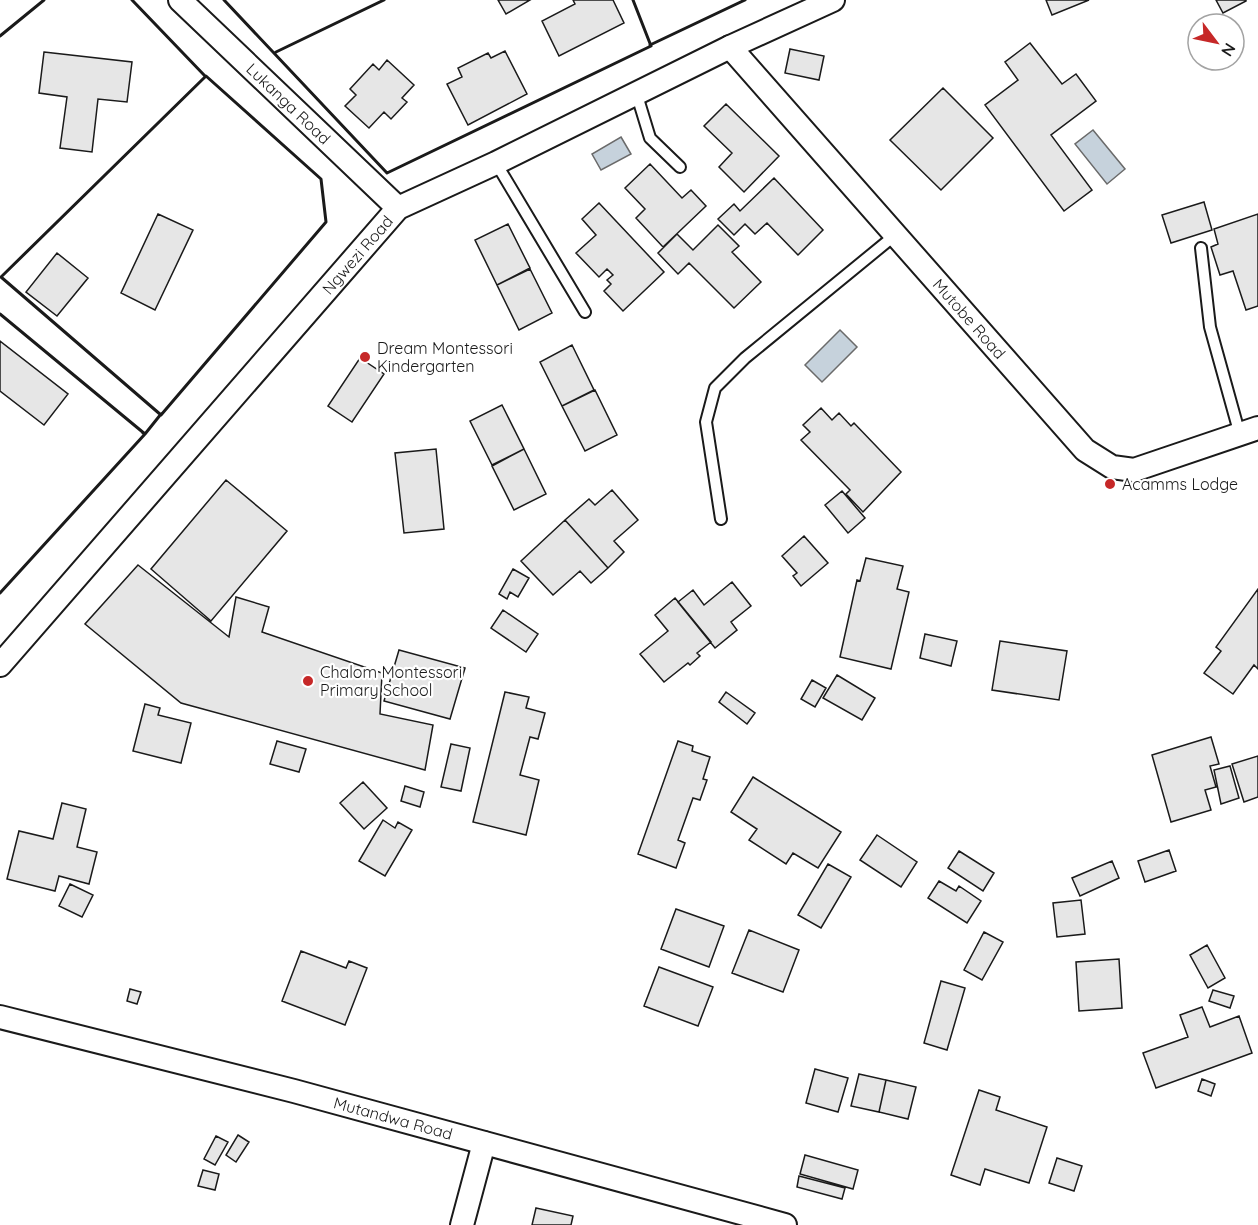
<svg xmlns="http://www.w3.org/2000/svg" width="1258" height="1225" font-family="Quicksand,sans-serif">
	<style>
		.water { fill: #c6d2dc; stroke: #6a6a6a; stroke-width: 1.5 }
		.building { fill: #e6e6e6; stroke: #1a1a1a; stroke-width: 1.5 }
		.lines { fill: none; stroke-linecap: round; stroke-linejoin: round }
		.service-casing { stroke: #1a1a1a; stroke-width: 14 }
		.minor-casing { stroke: #1a1a1a; stroke-width: 26 }
		.service { stroke: #fff; stroke-width: 10 }
		.minor { stroke: #fff; stroke-width: 22 }
		.wall { stroke: #1a1a1a; stroke-width: 3 }
		.poi-dot { fill: #c62828; stroke: #fff; stroke-width: 2 }
		.labels { text-anchor: middle; stroke-width: 4.5; stroke-linejoin: round; paint-order: stroke }
		.street-label { font-size: 16px; fill: #1a1a1a; stroke: #fff }
		.poi-label { font-size: 16px; fill: #1a1a1a; stroke: #fff; text-anchor: start }
	</style>
	<rect width="100%" height="100%" fill="#fff"/>
	<path class="water" d="M1093,130L1125,169L1107,184L1075,144Z
		M621,137L631,154L601,170L592,154Z
		M840,330L857,347L822,382L805,365Z"/>
	<path class="building" d="M498,0H530L506,14Z
		M573,0H613L624,23L559,56L542,21L575,4Z
		M1046,0H1089L1052,15Z
		M1216,0H1246V1L1223,13Z
		M1030,43L1062,84L1076,74L1096,101L1051,135L1092,190L1064,211L985,105L1018,80L1005,62Z
		M790,49L824,56L819,80L785,73Z
		M505,51L527,94L468,125L447,84L462,77L458,68L488,53L491,58Z
		M44,52L132,62L127,102L98,99L92,152L60,148L67,97L39,93Z
		M387,60L414,85L402,98L407,102L391,119L384,112L369,128L345,106L356,95L350,89L373,64L379,70Z
		M943,88L993,138L941,190L890,140Z
		M726,104L779,156L744,192L719,167L732,153L704,126Z
		M650,164L682,198L691,190L706,206L663,247L636,218L645,209L625,188Z
		M774,178L823,230L798,255L767,223L755,234L745,224L734,235L718,219L734,204L740,211Z
		M1204,202L1212,230L1171,243L1162,215Z
		M599,203L664,272L623,311L604,291L611,284L607,280L613,275L607,269L599,277L576,253L596,235L582,219Z
		M158,214L193,230L155,310L121,293Z
		M1258,214V306L1246,310L1233,271L1220,275L1211,247L1218,244L1214,229Z
		M508,224L530,268L497,285L475,240Z
		M718,225L739,246L732,252L761,282L734,308L689,263L678,274L658,253L677,234L693,250Z
		M57,253L88,278L57,316L26,292Z
		M530,269L552,313L519,330L497,285Z
		M0,341L68,394L44,425L0,391Z
		M572,345L594,390L562,406L540,362Z
		M360,358L384,374L352,422L328,406Z
		M595,390L617,435L585,451L562,406Z
		M502,405L524,449L492,465L470,421Z
		M821,408L832,420L839,413L851,426L854,423L901,472L863,512L846,494L850,490L801,440L810,432L803,425Z
		M436,449L444,529L404,533L395,453Z
		M524,449L546,494L514,510L492,466Z
		M226,480L287,531L211,621L151,569Z
		M612,490L638,520L614,541L624,552L608,568L565,520L589,499L595,505Z
		M842,491L865,518L848,533L825,505Z
		M565,520L608,568L591,583L580,571L553,595L521,561Z
		M804,536L828,563L801,586L793,576L797,573L782,556Z
		M866,558L903,566L897,589L909,592L891,669L840,657L857,580L860,581Z
		M138,565L229,637L236,597L269,607L262,632L382,673L380,714L433,725L425,770L181,703L85,624Z
		M513,569L529,578L518,597L510,592L507,599L499,594Z
		M732,582L751,606L731,622L737,630L715,648L678,602L693,590L704,605Z
		M1258,589V669L1254,665L1233,694L1204,673L1221,651L1216,647Z
		M675,598L711,642L697,653L700,656L690,665L688,663L664,682L640,654L668,631L655,615Z
		M503,610L538,634L526,652L491,628Z
		M925,634L957,641L951,666L920,658Z
		M1000,641L1067,651L1059,700L992,690Z
		M399,650L465,668L450,719L384,701Z
		M837,675L875,698L862,720L823,698Z
		M812,680L826,688L815,707L801,699Z
		M505,692L529,697L526,708L545,713L538,739L530,737L520,775L539,780L526,835L473,822Z
		M726,692L755,713L747,724L719,702Z
		M145,704L160,708L158,715L191,723L181,763L133,751Z
		M1211,737L1219,764L1210,766L1216,787L1205,790L1211,810L1171,822L1152,755Z
		M277,741L306,749L299,772L270,764Z
		M678,741L693,746L692,751L710,757L703,779L707,780L700,800L693,798L678,840L685,843L676,868L638,854Z
		M451,744L470,748L461,791L441,787Z
		M1258,756V797L1244,802L1232,764Z
		M1230,766L1239,798L1221,804L1214,770Z
		M753,777L841,832L818,868L793,853L786,864L749,840L757,829L731,812Z
		M363,782L387,808L364,829L340,803Z
		M405,786L424,792L420,807L401,801Z
		M62,803L86,809L77,847L97,852L89,884L59,876L55,891L7,879L19,831L53,839Z
		M383,820L395,828L398,822L412,830L385,876L359,861Z
		M877,835L917,862L901,887L860,860Z
		M1169,850L1176,871L1145,882L1138,861Z
		M959,851L994,873L983,891L948,868Z
		M1112,861L1119,878L1080,896L1072,878Z
		M828,864L851,877L821,928L798,915Z
		M939,881L956,891L959,886L981,901L967,923L928,898Z
		M70,884L93,895L82,917L59,906Z
		M1081,900L1085,934L1057,937L1053,903Z
		M676,909L724,926L709,967L661,949Z
		M749,930L799,950L783,992L732,973Z
		M984,932L1003,942L982,980L964,970Z
		M1207,945L1225,978L1208,988L1190,955Z
		M301,951L346,968L349,961L367,968L345,1025L282,1001Z
		M1119,959L1122,1008L1079,1011L1076,962Z
		M659,967L713,987L698,1026L644,1006Z
		M941,981L965,988L947,1050L924,1043Z
		M130,989L141,992L137,1004L127,1001Z
		M1213,990L1234,996L1230,1008L1209,1001Z
		M1202,1007L1210,1027L1239,1016L1252,1053L1156,1088L1143,1053L1188,1037L1180,1015Z
		M815,1069L848,1078L838,1112L806,1103Z
		M859,1074L886,1080L879,1112L851,1106Z
		M1202,1079L1215,1084L1211,1096L1198,1091Z
		M886,1080L916,1087L908,1119L879,1112Z
		M979,1090L1000,1097L996,1110L1047,1127L1029,1183L985,1169L980,1185L951,1175Z
		M238,1135L249,1142L236,1162L226,1155Z
		M216,1136L228,1142L215,1165L204,1159Z
		M805,1155L858,1170L853,1189L800,1174Z
		M1057,1158L1082,1166L1074,1191L1049,1183Z
		M203,1170L219,1174L215,1190L198,1186Z
		M799,1176L845,1188L842,1199L797,1187Z
		M536,1208L573,1216L571,1225H532Z"/>
	<g class="lines">
		<defs>
			<path id="service" d="M636,92L650,138L680,167
				M496,163L585,312
				M1201,248L1210,327L1240,435
				M721,519L706,422L715,388L745,358L894,236"/>
			<g id="minor">
				<path id="s1" d="M180,0L398,208"/>
				<path id="s2" d="M730,47L1085,450L1112,467L1134,470L1258,428"/>
				<path id="s3" d="M0,665L398,208L496,163L730,47L833,0"/>
				<path id="s4" d="M0,1017L294,1091L785,1225"/>
				<path d="M462,1225L484,1143"/>
			</g>
		</defs>
		<use href="#service" class="service-casing"/>
		<use href="#minor" class="minor-casing"/>
		<use href="#service" class="service"/>
		<use href="#minor" class="minor"/>
		<path class="wall" d="M132,0L205,76
			M224,0L387,173L651,46L633,0
			M0,36L44,0
			M650,45L745,0
			M276,52L384,0
			M206,76L321,179L326,222L161,415L1,277Z
			M0,314L145,434L161,414
			M0,593L145,434L143,433"/>
	</g>
	<g class="poi-dot">
		<circle cx="365" cy="357" r="6"/>
		<circle cx="1110" cy="484" r="6"/>
		<circle cx="308" cy="681" r="6"/>
	</g>
	<g class="labels">
		<g class="street-label">
			<text dy="6" stroke="none"><textPath href="#s1" startOffset="150">Lukanga Road</textPath></text>
			<text dy="6" stroke="none"><textPath href="#s3" startOffset="544">Ngwezi Road</textPath></text>
			<text dy="6" stroke="none"><textPath href="#s2" startOffset="362">Mutobe Road</textPath></text>
			<text dy="6" stroke="none"><textPath href="#s4" startOffset="406">Mutandwa Road</textPath></text>
		</g>
		<g class="poi-label">
			<text x="377" y="354">Dream Montessori<tspan x="377" dy="18">Kindergarten</tspan></text>
			<text x="1122" y="490">Acamms Lodge</text>
			<text x="320" y="678">Chalom Montessori<tspan x="320" dy="18">Primary School</tspan></text>
		</g>
	</g>
	<g transform="translate(1216 42) rotate(122)"><circle r="28" fill="#ffffff" stroke="#a3a3a3" stroke-width="1.5"/>
	<path d="M0-4.5L10 22L0 15L-10 22Z" fill="#c62828"/>
	<text y="-9" font-size="16" font-weight="bold" text-anchor="middle" fill="#1a1a1a">N</text>
	</g>
</svg>
